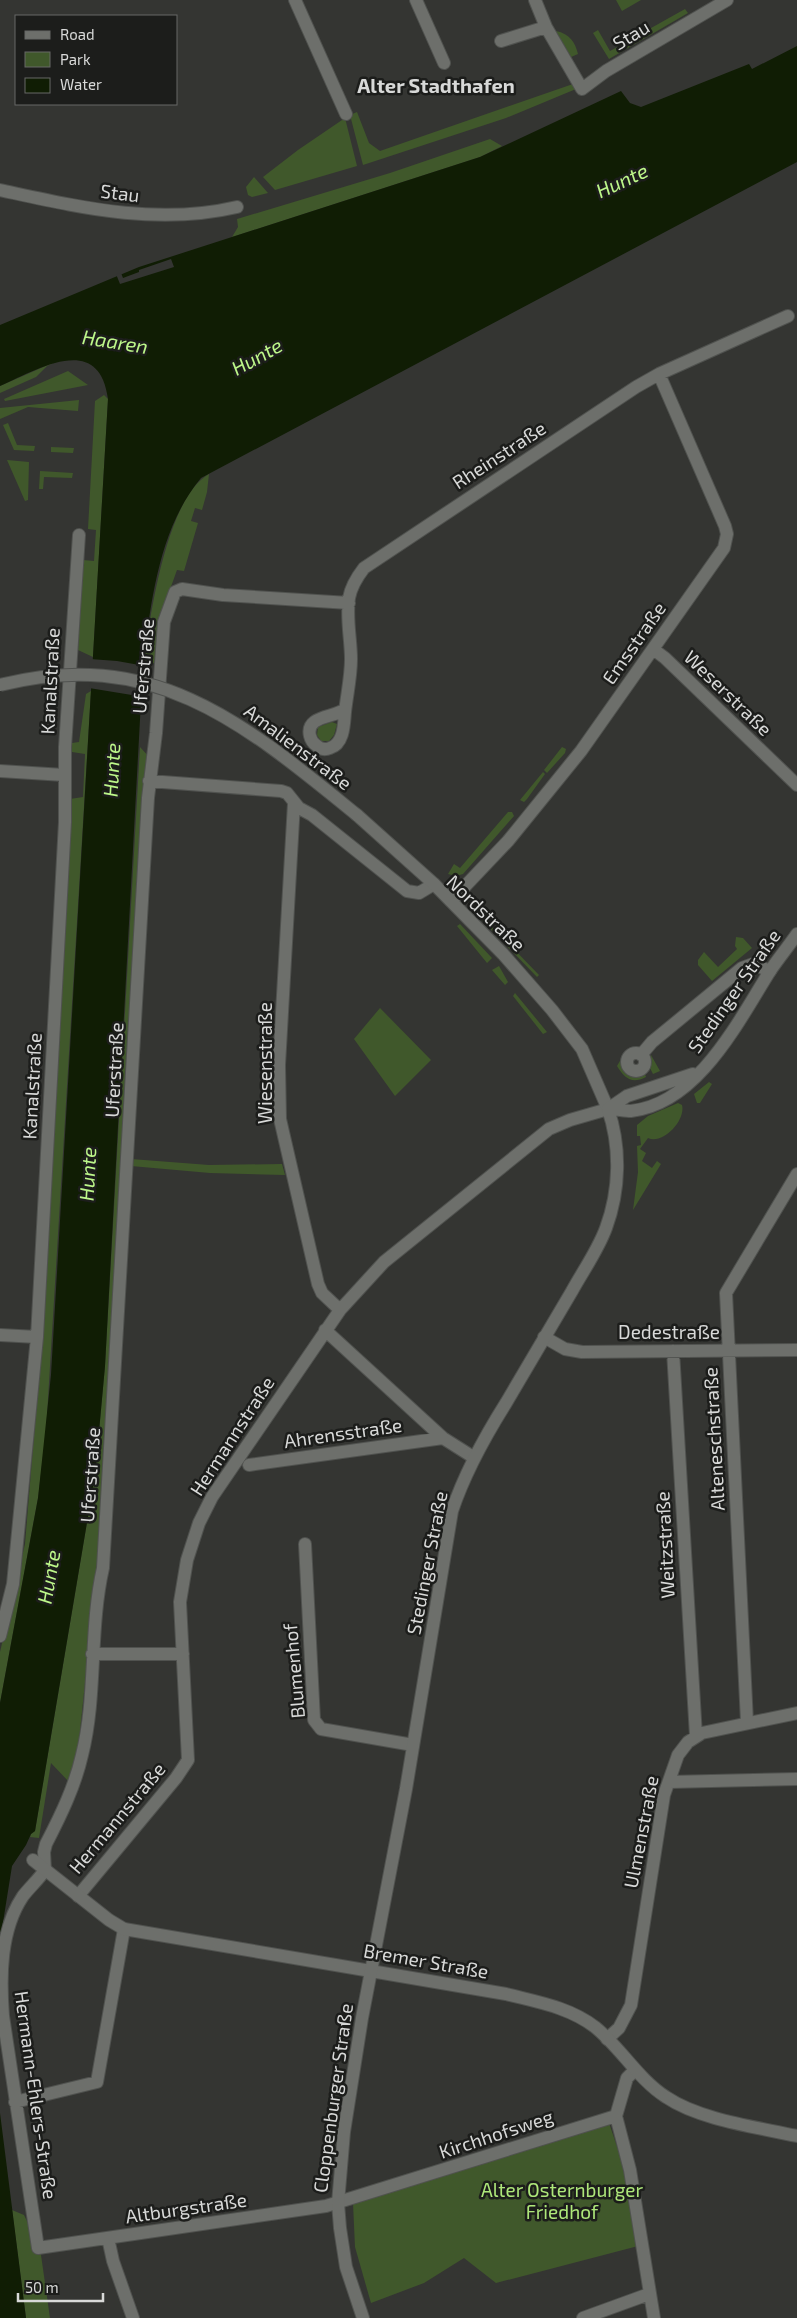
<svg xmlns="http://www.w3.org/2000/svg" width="797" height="2318" font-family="'Exo 2',sans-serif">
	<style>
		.green { fill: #40582b }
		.water { fill: #101d04 }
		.pier { fill: #343532 }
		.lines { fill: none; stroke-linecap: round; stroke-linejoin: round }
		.minor-casing { stroke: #50524f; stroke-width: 14 }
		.tertiary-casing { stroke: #50524f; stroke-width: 14 }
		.secondary-casing { stroke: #50524f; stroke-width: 14 }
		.minor { stroke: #6d6f6b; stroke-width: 12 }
		.tertiary { stroke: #6d6f6b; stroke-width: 12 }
		.secondary { stroke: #6d6f6b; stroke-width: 12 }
		.tertiary-bridge-casing { stroke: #50524f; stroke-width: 14; stroke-linecap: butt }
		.tertiary-bridge { stroke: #6d6f6b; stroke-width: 12 }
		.labels { text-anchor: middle; stroke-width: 5; stroke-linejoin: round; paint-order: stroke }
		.street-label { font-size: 19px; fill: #d8d9d8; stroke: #1c1d1b }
		.park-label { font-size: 19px; fill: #aee77a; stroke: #1c1d1b }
		.neighbourhood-label { font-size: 20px; font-weight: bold; fill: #d8d9d8; stroke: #1c1d1b }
		.water-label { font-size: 20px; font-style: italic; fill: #bdf78a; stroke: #1c1d1b }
	</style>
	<rect width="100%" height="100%" fill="#343532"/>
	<path class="green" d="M616,0H641L622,11Z
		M685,9L688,13L609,59L593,33L598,30L610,51Z
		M556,31C570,34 575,42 578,54L571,57Z
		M573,84L576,89L506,118L363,165L350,115L357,112L369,143L380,151Z
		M345,118L357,166L275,190L263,177L298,150Z
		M490,139L502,146L480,157L232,237L238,227L237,219L390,173Z
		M254,177L268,193L252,197L248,195L246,187Z
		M57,361L47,366L36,377L0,393V386Z
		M68,371L88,385L5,401L4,399Z
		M104,395L108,399L93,657L78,650L83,560L94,561L96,530L88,529L95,401Z
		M79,400L78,411L28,407L0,419V408Z
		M8,423L17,445L35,446L34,451L14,450L3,425Z
		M51,447L74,448L73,453L51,452Z
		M7,460L29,462L28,500L25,501Z
		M40,471L73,473L72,478L44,477L43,489H39Z
		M209,474L207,492L202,510L195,508L191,521L198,523L184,571L177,570L159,620L157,664L144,661C150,615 167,497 209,474Z
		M91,691L46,1432L38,1498L0,1703V1652L25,1544L42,1338L57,1081L70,799L83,797L85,754L72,752V743L79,742L86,694Z
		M332,722L337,724L334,735L329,741H321L317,735L318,727Z
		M140,747L150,758L99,1567L95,1586L77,1760L70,1783L51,1763L39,1838L30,1837L31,1834L35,1831L95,1475L105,1366Z
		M562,747L566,749L565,753L547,773L544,770Z
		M543,772L545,774L527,799L524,802L520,800Z
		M508,812H512L514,816L463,874L456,876L448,874L454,864L460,868Z
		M473,907L539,975L537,977L471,909Z
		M460,924L492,958L487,963L457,926Z
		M736,937L743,938L752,948L712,981L698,965V960L704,952L718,967L737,949L735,946Z
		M499,966L508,982L505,985L492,970Z
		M515,993L547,1032L543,1034L513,996Z
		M380,1008L431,1060L395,1096L354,1039Z
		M651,1055L660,1071L653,1074L650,1068Z
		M621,1059C620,1074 632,1082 645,1074L646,1077C632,1084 625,1079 617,1066Z
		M709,1082L712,1084L700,1103H697L694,1094Z
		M678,1103L682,1105C686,1120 663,1145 648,1138L640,1149L646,1153L642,1161L652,1168L657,1161L661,1164L633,1210L638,1172L637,1146L641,1145L640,1136H637V1125L648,1116Z
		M131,1159L209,1165L282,1164L285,1175L210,1173L131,1166Z
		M608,2120L626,2173L642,2245L496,2283L464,2258L424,2283L371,2303L355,2247L353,2203Z
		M12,2210L24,2215L40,2248L50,2318H26Z"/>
	<path class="water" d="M797,46V162L201,478C159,528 151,602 143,664L105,1366L95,1475L35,1831L31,1834L26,1845L12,1866L0,1941V1703L38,1498L51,1375L108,399C99,331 37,370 0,386V325L139,267L480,157L621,91L630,103L641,107L749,64L752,69Z
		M0,2113L26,2318H0Z"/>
	<path class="pier" d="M171,259L174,267L120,284L116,274L121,273L123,278L139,272V270Z
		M90,659L117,661L145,666L146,664L144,701V697L89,688Z"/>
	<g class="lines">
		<defs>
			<path id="minor" d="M295,0L346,114
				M416,0L444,63
				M535,0L546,27L582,89L606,71L727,0
				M501,41L546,27
				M0,190C79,207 156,226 237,207
				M349,603L223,595L182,589L175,592L164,622L156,733L148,798L103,1568C89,1629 97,1696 82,1755C75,1786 61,1815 46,1844L44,1852L45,1870C39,1879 30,1887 23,1896C0,1930 0,1977 3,2016L38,2248L326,2206L616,2116
				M653,649L665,658L797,785
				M345,709C335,718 305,715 310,736C311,740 313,743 316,745C320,749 325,750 330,748C344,744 344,724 345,712C347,694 351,677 351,659C351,640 346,618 349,598C351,587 357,577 364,568L636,387L659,374L788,316
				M0,771L64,775
				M149,781L281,791L287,793L299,808L312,815L407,891L419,893L434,884
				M294,803L279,1065L280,1119L318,1284L322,1293L340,1310
				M451,901L508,841L581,751L724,548L727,534L725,526L659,374
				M627 1062a9 9 0 1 1 18 0a9 9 0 1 1-18 0Z
				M641,1055L652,1042L742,968L753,964L770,971
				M325,1330L443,1438L473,1457
				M0,1335L37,1337
				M544,1337L565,1349L582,1352L797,1350
				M673,1351L696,1736
				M249,1465L443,1438
				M305,1544L314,1720L321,1729L413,1745
				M0,1636L13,1584L37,1337L65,822V747L79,535
				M92,1654H183
				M747,1722L726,1293L797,1174
				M669,1782L797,1779
				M78,1896L176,1778L188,1760L180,1602L187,1560L199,1523L212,1497L340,1310L384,1262L549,1129L570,1120L608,1109
				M607,2039L619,2028L631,2005L664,1795L678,1755L688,1742L702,1733L797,1713
				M15,2102L97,2082L124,1929
				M616,2116L630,2170L654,2318
				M616,2116L627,2078L635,2070
				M108,2238L113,2261L133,2318
				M583,2318L649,2294"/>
			<path id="tertiary" d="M357,815L434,884L503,954L552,1010L582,1049L608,1109
				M33,1860L109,1920L124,1929L506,1994C537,2002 569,2007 595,2027C621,2048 638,2079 666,2097C700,2120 757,2127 797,2136"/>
			<path id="secondary" d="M608,1109C616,1109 624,1111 631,1111C698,1104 739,1020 770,971C778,959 788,947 797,934
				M608,1109L627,1096L693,1074
				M363,2318L346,2267L340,2228L338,2203L344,2132L362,2018L406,1789L452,1511C465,1472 484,1438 506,1403C528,1366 550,1329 572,1291C583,1271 598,1250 606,1228C620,1190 621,1147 608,1109"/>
		</defs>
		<use href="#minor" class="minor-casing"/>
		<use href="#tertiary" class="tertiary-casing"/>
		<use href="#secondary" class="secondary-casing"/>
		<use href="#minor" class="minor"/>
		<use href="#tertiary" class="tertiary"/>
		<use href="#secondary" class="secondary"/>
		<defs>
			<path id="tertiary-bridge" d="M0,685C154,646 245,724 357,815"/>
		</defs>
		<use href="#tertiary-bridge" class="tertiary-bridge-casing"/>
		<use href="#tertiary-bridge" class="tertiary-bridge"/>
	</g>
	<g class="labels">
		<g class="street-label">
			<text transform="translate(631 35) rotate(-31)" y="7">Stau</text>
			<text transform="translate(120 193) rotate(7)" y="7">Stau</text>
			<text transform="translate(499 455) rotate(-33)" y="7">Rheinstraße</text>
			<text transform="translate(634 643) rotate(-55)" y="7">Emsstraße</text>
			<text transform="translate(143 666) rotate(-85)" y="7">Uferstraße</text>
			<text transform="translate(50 681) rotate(-87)" y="7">Kanalstraße</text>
			<text transform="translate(728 693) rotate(44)" y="7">Weserstraße</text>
			<text transform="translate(298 747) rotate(37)" y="7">Amalienstraße</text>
			<text transform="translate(486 913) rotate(44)" y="7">Nordstraße</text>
			<text transform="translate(734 991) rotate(-55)" y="7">Stedinger Straße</text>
			<text transform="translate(265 1063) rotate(-90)" y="7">Wiesenstraße</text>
			<text transform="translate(114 1070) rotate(-87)" y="7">Uferstraße</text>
			<text transform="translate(32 1086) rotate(-87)" y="7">Kanalstraße</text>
			<text x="669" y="1339">Dedestraße</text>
			<text transform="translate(343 1433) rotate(-8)" y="7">Ahrensstraße</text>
			<text transform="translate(232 1436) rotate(-57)" y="7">Hermannstraße</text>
			<text transform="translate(714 1439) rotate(-93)" y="7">Alteneschstraße</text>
			<text transform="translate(90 1475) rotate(-86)" y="7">Uferstraße</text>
			<text transform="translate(665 1545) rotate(-93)" y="7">Weitzstraße</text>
			<text transform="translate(427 1563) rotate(-79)" y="7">Stedinger Straße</text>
			<text transform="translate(294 1671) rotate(-95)" y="7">Blumenhof</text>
			<text transform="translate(117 1818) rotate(-50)" y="7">Hermannstraße</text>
			<text transform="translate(641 1832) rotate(-79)" y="7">Ulmenstraße</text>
			<text transform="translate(426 1961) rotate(10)" y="7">Bremer Straße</text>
			<text transform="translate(36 2095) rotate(82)" y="7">Hermann-Ehlers-Straße</text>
			<text transform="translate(333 2098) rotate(-82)" y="7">Cloppenburger Straße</text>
			<text transform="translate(496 2134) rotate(-18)" y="7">Kirchhofsweg</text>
			<text transform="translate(186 2208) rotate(-8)" y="7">Altburgstraße</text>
		</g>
		<g class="park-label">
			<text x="562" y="2197">Alter Osternburger<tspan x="562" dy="22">Friedhof</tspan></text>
		</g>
		<g class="neighbourhood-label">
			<text x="436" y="93">Alter Stadthafen</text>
		</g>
		<g class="water-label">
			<text transform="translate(622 181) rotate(-25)" y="7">Hunte</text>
			<text transform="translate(115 342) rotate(9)" y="7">Haaren</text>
			<text transform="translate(257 357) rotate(-29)" y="7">Hunte</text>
			<text transform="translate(112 770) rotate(-87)" y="7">Hunte</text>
			<text transform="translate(88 1174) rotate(-87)" y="7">Hunte</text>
			<text transform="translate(49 1577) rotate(-80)" y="7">Hunte</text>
		</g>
	</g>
	<rect x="15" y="15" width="162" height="90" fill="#1c1d1b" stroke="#676867"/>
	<rect x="25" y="31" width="25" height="8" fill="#6d6f6b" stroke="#676867"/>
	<text x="60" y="40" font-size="15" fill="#d8d9d8">Road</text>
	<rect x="25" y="52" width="25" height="15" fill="#40582b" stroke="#676867"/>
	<text x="60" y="65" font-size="15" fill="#d8d9d8">Park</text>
	<rect x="25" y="78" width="25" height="15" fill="#101d04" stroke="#676867"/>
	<text x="60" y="90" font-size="15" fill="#d8d9d8">Water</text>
	<path d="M18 2293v8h85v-8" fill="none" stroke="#d8d9d8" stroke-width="2.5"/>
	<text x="25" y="2293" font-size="15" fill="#d8d9d8" stroke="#1c1d1b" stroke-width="4" paint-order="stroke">50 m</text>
</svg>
